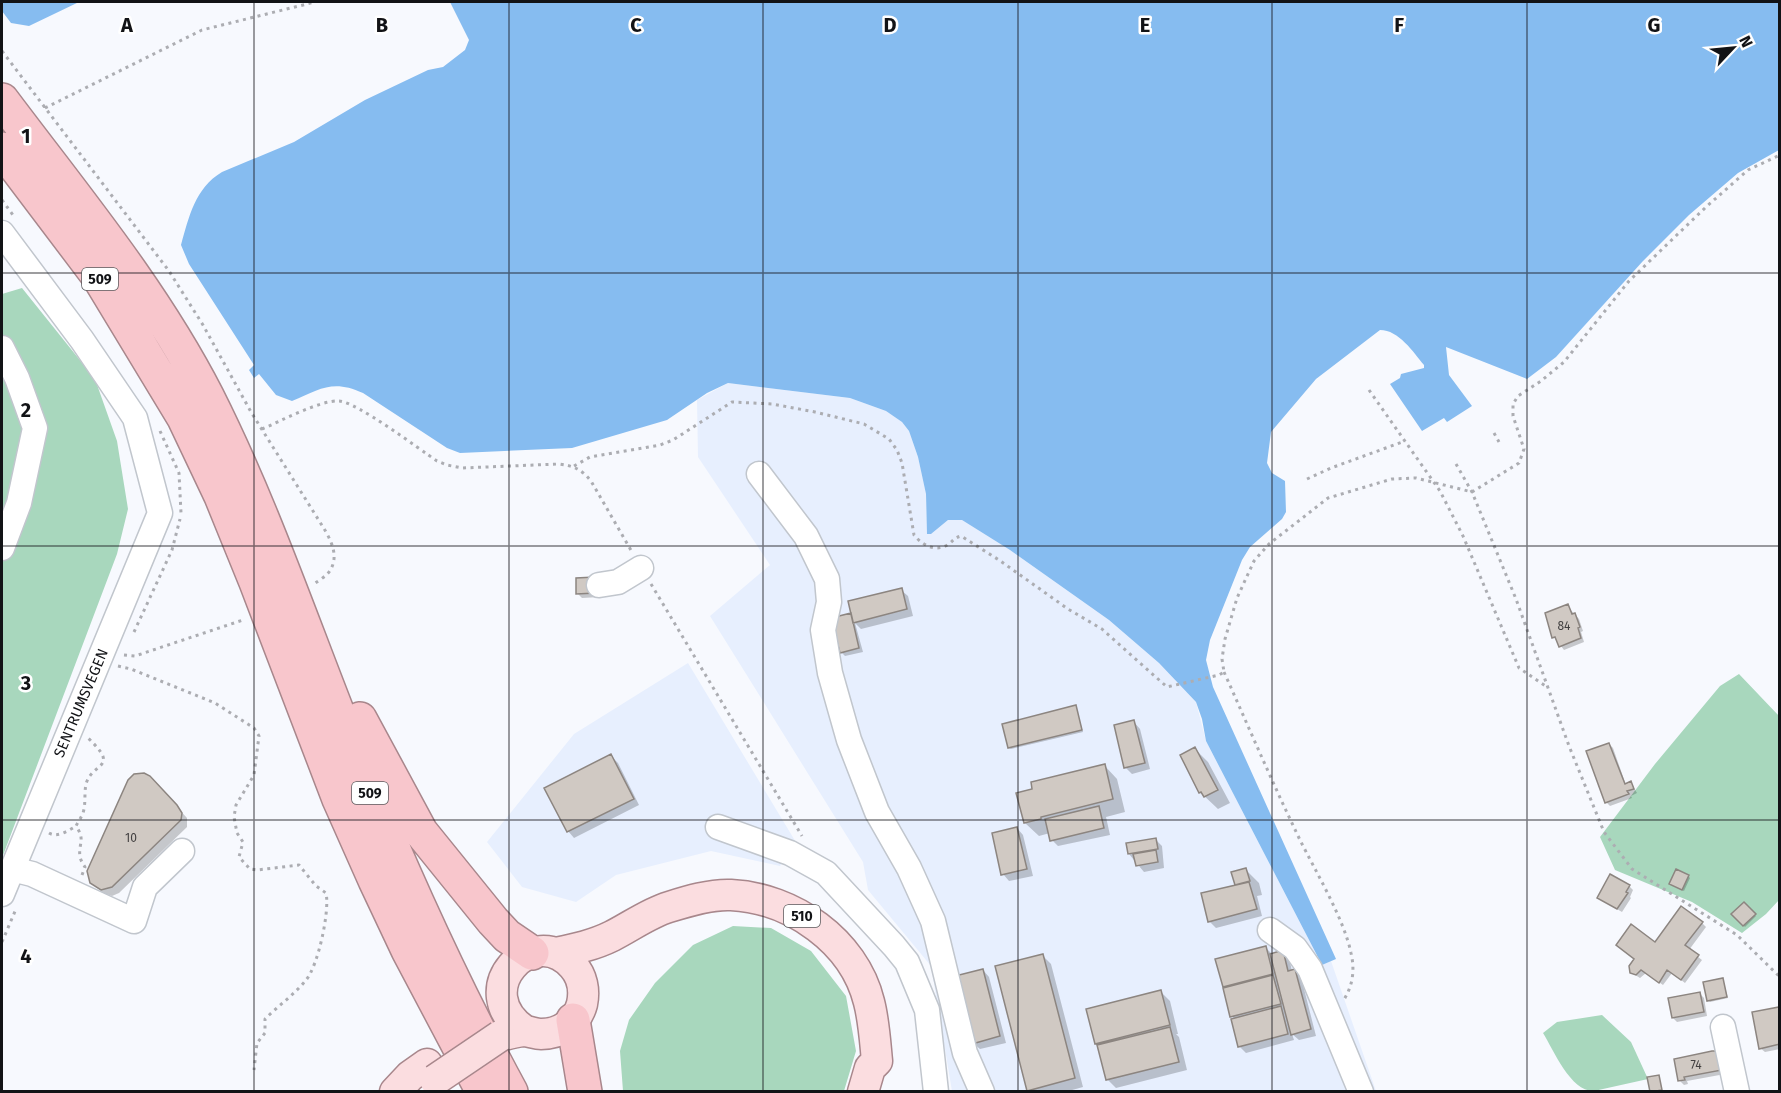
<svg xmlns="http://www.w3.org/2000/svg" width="1781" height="1093" font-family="'Fira Sans',sans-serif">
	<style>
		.built { fill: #e7effe }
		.green { fill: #a8d7bd }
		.water { fill: #86bcf0 }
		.shadow { fill: #0003 }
		.building { fill: #d0c9c3; stroke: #8c8580; stroke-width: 1.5 }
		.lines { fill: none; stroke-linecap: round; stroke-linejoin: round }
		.minor-casing { stroke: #c1c6cd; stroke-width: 27 }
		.major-casing { stroke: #a8878c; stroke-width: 33 }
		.highway-casing { stroke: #a8878c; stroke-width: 36 }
		.path { stroke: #acadb2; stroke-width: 3; stroke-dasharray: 3 4.5; stroke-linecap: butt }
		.minor { stroke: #fff; stroke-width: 24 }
		.major { stroke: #fbdde0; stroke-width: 30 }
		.highway { stroke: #f8c6cc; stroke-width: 33 }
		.major-bridge-casing { stroke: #a8878c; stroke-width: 33; stroke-linecap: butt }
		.major-bridge { stroke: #fbdde0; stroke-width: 30 }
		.grid { fill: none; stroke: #121316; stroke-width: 1.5; stroke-opacity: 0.55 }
		.labels { text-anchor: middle; stroke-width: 5; stroke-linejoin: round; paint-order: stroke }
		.number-label { font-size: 12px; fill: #424041 }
		.shield { fill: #fff; stroke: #595a5c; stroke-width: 1.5 }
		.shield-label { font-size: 14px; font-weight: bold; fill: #121316 }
		.street-label { font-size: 15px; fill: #121316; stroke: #fff }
		.grid-label { font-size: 20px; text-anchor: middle; font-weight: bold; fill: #121316; stroke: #fff; stroke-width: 5; stroke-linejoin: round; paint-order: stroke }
	</style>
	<rect width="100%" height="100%" fill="#f7f9fe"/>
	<path class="built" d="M728,383L850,398L886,411L902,422L909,431L918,457L926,494L927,534H931L948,520H962L1010,550L1109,620L1159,663L1196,702L1206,741L1322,965L1331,961L1376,1091H952L931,966L868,890L863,862L710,616L770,565L698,457L697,400Z
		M688,663L797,844L780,866L711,851L616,875L576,902L522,887L487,842L574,734Z"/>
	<path class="green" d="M22,288L95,379L117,441L128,509L117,554L2,858V294Z
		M1739,674L1779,716V900L1766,914L1742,933L1692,902L1615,870L1600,837L1655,764L1720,686Z
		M733,926L771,928L811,951L846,996L856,1051L844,1091H623L620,1051L629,1020L655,983L693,945Z
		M1602,1015L1631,1042L1648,1079L1594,1091C1571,1092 1554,1051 1543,1033L1557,1022Z"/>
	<path class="water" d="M2,2H79L29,26L11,23L2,11Z
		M450,2H570L574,3L583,2H1779V150L1738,173L1689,215L1643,261L1556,357L1527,379L1446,347L1449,375L1472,406L1447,422L1444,418L1422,431L1390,384L1400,378L1401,374L1424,368V365C1413,352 1399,330 1380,330L1316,379L1271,432L1267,463L1272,473L1285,481L1286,512L1282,519L1250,547L1242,560L1210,640L1206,660L1213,687L1336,959L1322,965L1206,741L1202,719L1196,702L1159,663L1109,620L1010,550L962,520H948L931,534H927L926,494L918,457L909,431L902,422L886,411L850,398L728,383L707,393L667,420L572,448L460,453L447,448L363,393C333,379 320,389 292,401L276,395L259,374L254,378L249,370L254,365L189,264L181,245C189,217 195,188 222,172L294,142L365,100L428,70L443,67L465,50L469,40Z"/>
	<path class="shadow" d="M599,583L600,597L582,598L578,594Z
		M901,590L908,596L913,616L861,629L855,623L863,652L845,656L841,652L852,614Z
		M1567,606L1579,619L1583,631L1581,632L1584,642L1564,650L1554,637Z
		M1076,707L1083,732L1011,749L1009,748Z
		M1134,722L1140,729L1150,769L1132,774L1125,767Z
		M1609,744L1613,748L1626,785L1631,783L1637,793L1631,796L1632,798L1610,806L1606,802Z
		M1195,749L1208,762L1230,803L1218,809L1200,792Z
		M611,756L618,763L639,805L574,838L568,831Z
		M1104,765L1117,779L1125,812L1106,817L1110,835L1058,846L1052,840L1050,833L1039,836L1025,823Z
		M156,784L187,818V827L119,893L112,896L103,893L95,886Z
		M1017,828L1023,835L1033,876L1009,881L1003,874Z
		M1156,840L1162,846L1164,868L1144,872L1129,854Z
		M1246,870L1259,883L1262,895L1257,896L1262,916L1216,928L1209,921L1236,886L1233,873Z
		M1688,876L1690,878L1684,891L1671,884Z
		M1629,886L1633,890L1630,897L1631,898L1622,912L1603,901Z
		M1744,904L1756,916L1745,927L1733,915Z
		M1702,923L1706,927L1689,950L1702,960L1685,983L1672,973L1663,985L1646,973L1640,978L1632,973L1656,944Z
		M1266,948L1272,954L1282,952L1289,958L1292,971H1294L1301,977L1316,1036L1299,1040L1292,1034L1294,1040L1246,1053L1239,1046L1235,1020L1232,1016L1227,989L1224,986Z
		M1043,956L1051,964L1083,1087L1065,1092H1030L1028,1090Z
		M983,970L989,977L1006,1043L980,1049L973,1043Z
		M1723,980L1728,998L1710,1002L1708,1000Z
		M1161,992L1170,1001L1178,1034H1176L1179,1037L1187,1070L1116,1088L1107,1079L1099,1046L1096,1043Z
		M1700,994L1704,998L1707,1016L1677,1022L1673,1018Z
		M1779,1008L1780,1049L1765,1052L1760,1048Z
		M1712,1052L1725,1074L1687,1081L1688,1084L1684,1085L1680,1081Z"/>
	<path class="building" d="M595,577L596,593L576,594V578Z
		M902,588L907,609L853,623L848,601Z
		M1568,604L1572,614L1575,613L1580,627L1578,628L1581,638L1559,647L1555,637L1552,638L1545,613Z
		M851,613L859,648L840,653L831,618Z
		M1076,705L1082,730L1008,748L1002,724Z
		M1134,720L1145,763L1124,768L1114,725Z
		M1609,743L1625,784L1631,781L1634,789L1627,791L1629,794L1605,803L1586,751Z
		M1195,747L1218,790L1204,797L1201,792L1199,793L1180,755Z
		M611,754L634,799L567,832L544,788Z
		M1105,764L1113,799L1041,817V819L1024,823L1016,793L1032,789L1031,782Z
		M144,773L150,776L177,805L182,813L181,820L112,887L101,890L90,883L87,871L128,780L134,774Z
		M1099,806L1104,828L1050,841L1045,819Z
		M1017,827L1027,869L1001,875L992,833Z
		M1156,838L1158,849L1128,854L1126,843Z
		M1156,850L1158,862L1136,866L1133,854Z
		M1246,868L1250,881L1235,885L1231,872Z
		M1676,869L1689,875L1682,890L1669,884Z
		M1610,874L1630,885L1626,892L1628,893L1617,909L1597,898Z
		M1249,882L1257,909L1208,922L1201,893Z
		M1744,902L1756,914L1743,926L1731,914Z
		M1681,906L1703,922L1685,945L1699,955L1681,980L1667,970L1659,983L1641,970L1636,975L1630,973L1629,966L1634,959L1616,945L1631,924L1655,942Z
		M1266,946L1273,974L1223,987L1215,959Z
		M1283,950L1288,971L1295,969L1311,1029L1291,1035L1270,954Z
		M1043,954L1075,1078L1027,1091L995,966Z
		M983,969L1000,1036L972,1044L955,976Z
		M1273,975L1281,1004L1230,1017L1223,988Z
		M1723,978L1727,997L1707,1001L1703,982Z
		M1161,990L1170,1025L1095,1044L1086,1009Z
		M1700,992L1704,1012L1672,1018L1668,998Z
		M1281,1006L1288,1034L1238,1047L1231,1019Z
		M1779,1007L1780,1044L1759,1049L1752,1012Z
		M1170,1027L1179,1062L1106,1080L1097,1045Z
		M1712,1051H1718L1722,1070L1684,1077L1685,1080L1678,1081L1674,1059Z
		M1659,1075L1662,1090L1650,1092L1647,1077Z"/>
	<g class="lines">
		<defs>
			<path id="minor" d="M2,233L82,340L135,418L160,513L2,894
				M2,348L17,378L35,428L19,503L2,548
				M759,474L806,536L827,579L829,602L823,630L830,673L849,740L877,812L909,868L933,921L965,1053L982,1092
				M599,585L618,582L641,568
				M718,827L790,853L826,873L894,946L907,962L927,1010L936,1092
				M12,869L32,874L134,921L145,887L182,851
				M1270,930L1295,948L1310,969L1361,1092
				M1723,1027L1737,1092"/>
			<path id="major" d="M556,953C575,949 594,945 612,936C630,927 649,913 669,907C688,901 711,894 731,895C792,898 854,941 869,1002C874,1021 875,1041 877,1061L870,1068L863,1092
				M500,1036C508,1034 515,1032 523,1031C529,1031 535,1034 541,1034C560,1034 577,1023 582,1004C585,990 582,976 573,966C533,920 466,991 525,1031
				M395,1092L410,1076L427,1064"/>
			<path id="highway" d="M2,100C74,196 152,289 207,396C263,507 302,624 348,739C396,860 449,978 511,1092
				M2,149L98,276L184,418L221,496L256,582L339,799L375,880L408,950L483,1092
				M360,719L421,832L493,921L507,936L532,953
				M573,1020L585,1092"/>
		</defs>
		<use href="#minor" class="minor-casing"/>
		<use href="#major" class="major-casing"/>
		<use href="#highway" class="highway-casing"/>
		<path class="path" d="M2,51L169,271L203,325L251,412L323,527C331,540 340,557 329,572C325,577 318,581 314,584
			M45,108L202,30L315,2
			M2,200L13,215
			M1369,390L1440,491L1463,536L1519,668L1547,687
			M262,429C281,421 320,400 339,401C357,402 419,449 437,461L447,465L462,468L559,464C574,466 581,469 591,481L632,552
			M160,431L179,473L181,513
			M1494,433L1499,442
			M1456,464L1472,492L1516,599L1569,746L1604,832L1632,869L1737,935L1780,977
			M574,466L590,457L660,445L673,440L732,402L772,404L815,412L864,424L889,439L897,450L902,463L914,535C922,545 936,553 949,544C954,540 954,538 961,536L999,560L1068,609L1102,629L1167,687L1219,675L1224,672L1222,659L1225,639L1237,598L1254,561L1269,544L1328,498L1392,479L1416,478L1472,492L1519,463L1524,449L1513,416V404L1518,396L1541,381L1564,362L1629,281L1706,207L1748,170L1780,155
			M1307,479L1331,468L1405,441
			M651,584L802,836
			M134,632L172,550L180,519
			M124,655L135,656L243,620
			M118,666L131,669L215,703L254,728L259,736L254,775L236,805L234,817L237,833L243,842L239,857L250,869L257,870L299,865L316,886L326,893C330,911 318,966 306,980C295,994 278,1006 265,1019V1033L257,1043L254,1070
			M1224,672C1249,728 1273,784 1300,840C1316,872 1344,919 1351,953C1355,970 1353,986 1343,1001
			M49,833C57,838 68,831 76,826
			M82,875L85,867C83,864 81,861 80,857C78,843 86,841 76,826C78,822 81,818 83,813C86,804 84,794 86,784C92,762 121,769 88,738
			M2,942L16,909"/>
		<use href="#minor" class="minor"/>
		<use href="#major" class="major"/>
		<use href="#highway" class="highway"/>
		<defs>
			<path id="major-bridge" d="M435,1080L500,1036"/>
		</defs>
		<use href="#major-bridge" class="major-bridge-casing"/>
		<use href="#major-bridge" class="major-bridge"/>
	</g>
	<path class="grid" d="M254,2V1092M509,2V1092M763,2V1092M1018,2V1092M1272,2V1092M1527,2V1092M2,273H1780M2,546H1780M2,820H1780"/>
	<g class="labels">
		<g class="number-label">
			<text x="1564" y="630">84</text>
			<text x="131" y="842">10</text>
			<text x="1696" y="1069">74</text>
		</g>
		<g class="shield">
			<rect x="82" y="268" width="36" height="22" rx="4.5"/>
			<rect x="352" y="782" width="36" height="22" rx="4.5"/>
			<rect x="784" y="905" width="36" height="22" rx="4.5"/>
		</g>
		<g class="shield-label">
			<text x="100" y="284">509</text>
			<text x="370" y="798">509</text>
			<text x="802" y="921">510</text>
		</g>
		<g class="street-label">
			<text transform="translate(81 703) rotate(-67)" y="5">SENTRUMSVEGEN</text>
		</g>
	</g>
	<g class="grid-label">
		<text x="127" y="32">A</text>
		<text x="382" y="32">B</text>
		<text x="636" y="32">C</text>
		<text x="890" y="32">D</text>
		<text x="1145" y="32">E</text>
		<text x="1399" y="32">F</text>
		<text x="1654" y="32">G</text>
		<text x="26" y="143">1</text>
		<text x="26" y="417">2</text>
		<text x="26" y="690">3</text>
		<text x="26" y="963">4</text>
	</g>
	<rect width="1781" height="1093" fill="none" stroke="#121316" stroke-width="6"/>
	<g transform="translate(1733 48) rotate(64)" stroke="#ffffff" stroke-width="4.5" paint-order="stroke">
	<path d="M0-4.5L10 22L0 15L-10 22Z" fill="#121316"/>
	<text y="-9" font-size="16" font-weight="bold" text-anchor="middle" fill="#121316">N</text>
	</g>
</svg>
